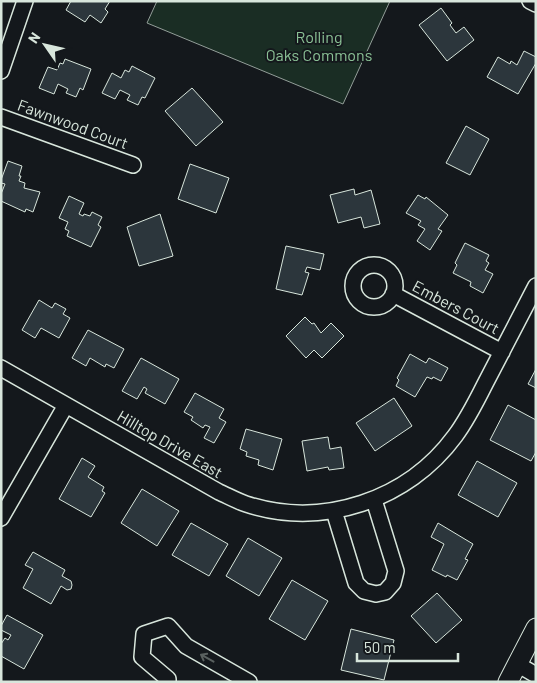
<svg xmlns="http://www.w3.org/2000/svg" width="537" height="683" font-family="Barlow,sans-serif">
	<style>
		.green { fill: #1a2d24; stroke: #939e99 }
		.building { fill: #2c363c; stroke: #d8e6dc }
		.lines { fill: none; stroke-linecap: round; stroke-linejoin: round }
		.minor-casing { stroke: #d8e6dc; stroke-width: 18 }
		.major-casing { stroke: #d8e6dc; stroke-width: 21 }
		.minor { stroke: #14181c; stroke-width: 15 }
		.major { stroke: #14181c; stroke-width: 19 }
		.oneway { stroke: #59605f }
		.labels { text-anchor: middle; stroke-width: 4; stroke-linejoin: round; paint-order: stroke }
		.park-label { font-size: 16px; fill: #8ac095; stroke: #14181c }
		.street-label { font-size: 16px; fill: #d8e6dc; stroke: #14181c }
	</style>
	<rect width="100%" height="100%" fill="#14181c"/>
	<path class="green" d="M157,1H390L343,104L147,23Z"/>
	<path class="building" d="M71,1H110L105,9L108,12L101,23L90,15L85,22L66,10Z
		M441,8L452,23L450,25L456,33L464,27L474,40L447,61L419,25Z
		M524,51L536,57V63L518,94L487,77L498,57L510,64L511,61L517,65Z
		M65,59L91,69L83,90L80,88L76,97L66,93L68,89L58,84L54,94L39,88L48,67L57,70L60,63L63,64Z
		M132,66L155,78L145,98L142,97L138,105L127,100L130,95L120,90L115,99L102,93L112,73L121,78L125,70L129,72Z
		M192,88L223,122L196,146L165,111Z
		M466,126L489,139L470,175L446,163Z
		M8,161L22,166L19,176H21L19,181L25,183L24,188L40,192L33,212L26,209L25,212L1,201V194L5,184L1,183V180Z
		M190,164L229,178L216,213L178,199Z
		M354,189L355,195L371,190L380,224L364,228L361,217L338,223L330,195Z
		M418,195L425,199L426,197L448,215L438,229L442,231L430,250L417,241L425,229L418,225L421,221L406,213Z
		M69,196L84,203L79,214L83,216L84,214L90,216L92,212L102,217L98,225L101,227L91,247L67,236L69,231L65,229L68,222L59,218Z
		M160,214L173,256L139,266L127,227Z
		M465,243L489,255L486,261L489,263L485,270L493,274L483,293L470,286L471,282L453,273L457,265L455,263Z
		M286,246L324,254L320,270L307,267L305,272L309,273L302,295L276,289Z
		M39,300L52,308L55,303L66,309L63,314L70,318L59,338L41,328L35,338L22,330Z
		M305,317L312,324L314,323L321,333L331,323L344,336L322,358L314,350L306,358L286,336Z
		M88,330L124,349L114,368L106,364L105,367L90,358L86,366L72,358Z
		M410,354L426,363L429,358L448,368L441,381L433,377L432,379L427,377L415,397L396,386L399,380L397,378Z
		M141,358L179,379L165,404L145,393L147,389L144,387L137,399L122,391Z
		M536,369V388L528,384Z
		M195,393L224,409L219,418L226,422L214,443L204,438L210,427L205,425L203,428L191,420L193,417L184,412Z
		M394,398L412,426L375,451L356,423Z
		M508,405L536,420V452L531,461L490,440Z
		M246,429L282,439L273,470L258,465L259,460L246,456L247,452L240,449Z
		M328,437L330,449L341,447L344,468L329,470L328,467L307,471L302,441Z
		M82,458L95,466L88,477L104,487L102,491L105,493L91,517L59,499Z
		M477,461L517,483L498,517L458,495Z
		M142,489L179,511L157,546L121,523Z
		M191,523L228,544L209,576L172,555Z
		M438,523L473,544L465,559L468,560L457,580L447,575L446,577L432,570L444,544L431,537Z
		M248,538L282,558L259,596L226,576Z
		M33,552L65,570L62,576L71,581L72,585L71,589L67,590L61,586L51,604L23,588L33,569L25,565Z
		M292,580L328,601L305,640L269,619Z
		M437,593L462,620L436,643L411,616Z
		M7,615L43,635L24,669L1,656V644L5,638L8,640L11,635L1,630V626Z
		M351,629L394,640L384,680L341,670Z"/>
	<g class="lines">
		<defs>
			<path id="minor" d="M530,1L536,4
				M1,71L25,1
				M1,117L133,165
				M353 286a21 21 0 1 1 42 0a21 21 0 1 1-42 0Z
				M393,294L502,352
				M1,368L219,492C228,496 237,501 246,504C323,529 408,500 455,436C467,420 476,402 485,384C502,352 519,319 536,286
				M334,511L356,583L364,591L376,594L385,592L393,583L396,571L374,500
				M1,518L66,405
				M517,664L536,675
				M168,682V679L142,657L144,634L168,626L186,646L249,682"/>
			<path id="major" d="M508,682L536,628"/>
		</defs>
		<use href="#minor" class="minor-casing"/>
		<use href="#major" class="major-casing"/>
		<use href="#minor" class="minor"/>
		<use href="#major" class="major"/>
	</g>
	<defs><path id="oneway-shaft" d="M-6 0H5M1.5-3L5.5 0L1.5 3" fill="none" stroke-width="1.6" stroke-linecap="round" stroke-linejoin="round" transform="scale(1.25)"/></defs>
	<use class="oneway" href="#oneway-shaft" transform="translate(207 658) rotate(-151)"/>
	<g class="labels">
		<g class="park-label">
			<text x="319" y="43">Rolling<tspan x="319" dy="18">Oaks Commons</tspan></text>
		</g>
		<g class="street-label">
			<text transform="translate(73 124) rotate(20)" y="6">Fawnwood Court</text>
			<text transform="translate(456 307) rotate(28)" y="6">Embers Court</text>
			<text transform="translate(170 444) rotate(30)" y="6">Hilltop Drive East</text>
		</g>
	</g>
	<rect width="537" height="683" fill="none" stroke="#d8e6dc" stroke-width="5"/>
	<g transform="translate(45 45) rotate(304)" stroke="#14181c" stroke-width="4" paint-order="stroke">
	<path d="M0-4L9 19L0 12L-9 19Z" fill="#d8e6dc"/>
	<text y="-8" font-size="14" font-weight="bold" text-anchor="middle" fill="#d8e6dc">N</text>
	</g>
	<path d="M357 653v8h101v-8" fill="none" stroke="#d8e6dc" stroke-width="2.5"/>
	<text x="364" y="653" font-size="15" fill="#d8e6dc" stroke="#14181c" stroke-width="4" paint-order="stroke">50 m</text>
</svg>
